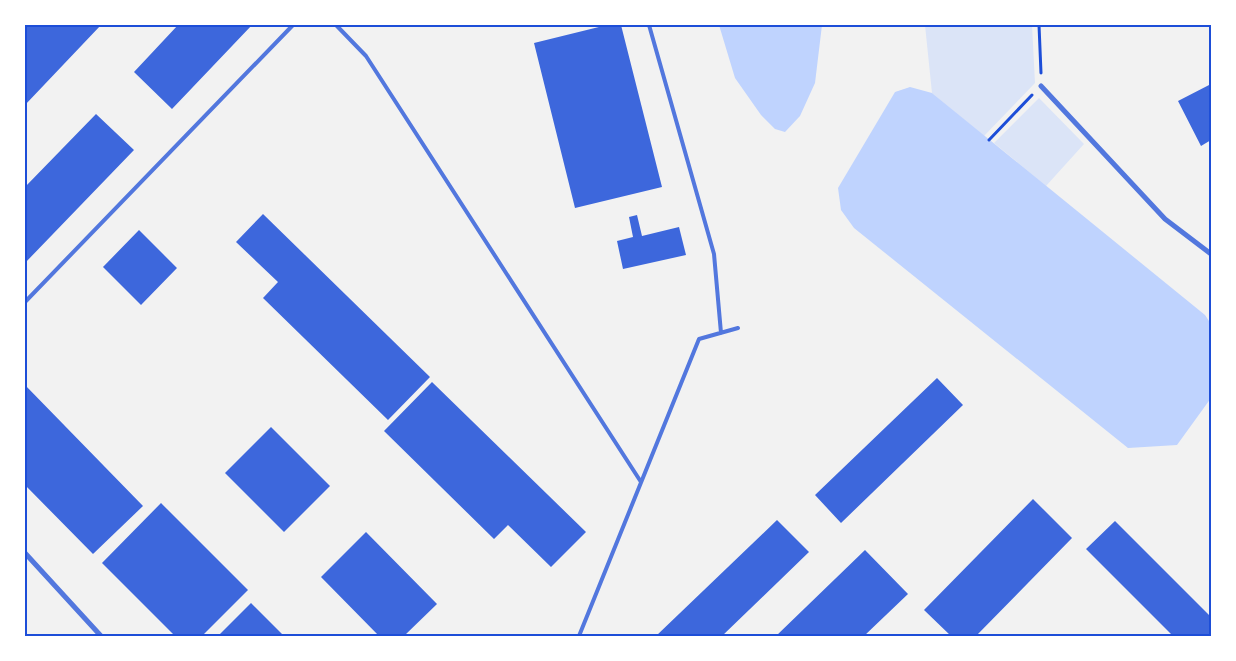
<svg xmlns="http://www.w3.org/2000/svg" width="1236" height="661" font-family="Helvetica,sans-serif">
	<style>
		.green { fill: #dbe4f7 }
		.water { fill: #bfd3fe }
		.building { fill: #3d67dc }
		.lines { fill: none; stroke-linecap: round; stroke-linejoin: round }
		.path { stroke: #1d4ed8; stroke-width: 3 }
		.service { stroke: #5277de; stroke-width: 4 }
		.minor { stroke: #5277de; stroke-width: 5 }
		.neatline { fill: none; stroke: #1d4ed8; stroke-width: 2 }
	</style>
	<rect width="100%" height="100%" fill="#f2f2f2"/>
	<path class="green" d="M925,25H1032L1035,83L984,136L932,93Z
		M1039,98L1084,144L1046,186L994,143Z"/>
	<path class="water" d="M719,25H822L815,83L800,116L785,132L775,129L761,115L735,78Z
		M910,87L932,93L1205,315L1211,324V398L1177,445L1128,448L854,228L841,210L838,188L895,92Z"/>
	<path class="building" d="M25,25H101L25,105Z
		M178,25H252L172,109L134,72Z
		M607,25H621L662,187L575,208L534,43Z
		M1211,84V140L1201,146L1178,101Z
		M96,114L134,150L25,263V187Z
		M263,214L430,377L388,420L263,298L278,282L236,242Z
		M637,215L642,236L679,227L686,255L623,269L617,241L633,237L629,217Z
		M139,230L177,268L141,305L103,267Z
		M937,378L963,405L841,523L815,495Z
		M432,382L586,532L551,567L508,525L494,539L384,431Z
		M25,385L143,506L93,554L25,485Z
		M271,427L330,486L284,532L225,473Z
		M1033,499L1072,538L976,636H951L924,610Z
		M161,503L248,590L202,636H175L102,563Z
		M777,520L809,552L722,636H656Z
		M1115,521L1211,617V636H1173L1086,549Z
		M366,532L437,604L404,636H379L321,577Z
		M865,550L908,594L864,636H776Z
		M251,603L284,636H218Z"/>
	<g class="lines">
		<path class="path" d="M1039,25L1041,73
			M989,140L1032,95"/>
		<path class="service" d="M336,25L366,56L641,482
			M649,25L714,254L721,333
			M25,302L293,25
			M579,636L699,339L738,328"/>
		<path class="minor" d="M1041,86L1165,219L1211,254
			M25,553L101,636"/>
	</g>
	<rect width="1236" height="661" fill="none" stroke="#ffffff" stroke-width="52"/>
	<rect x="26" y="26" width="1184" height="609" class="neatline"/>
</svg>
